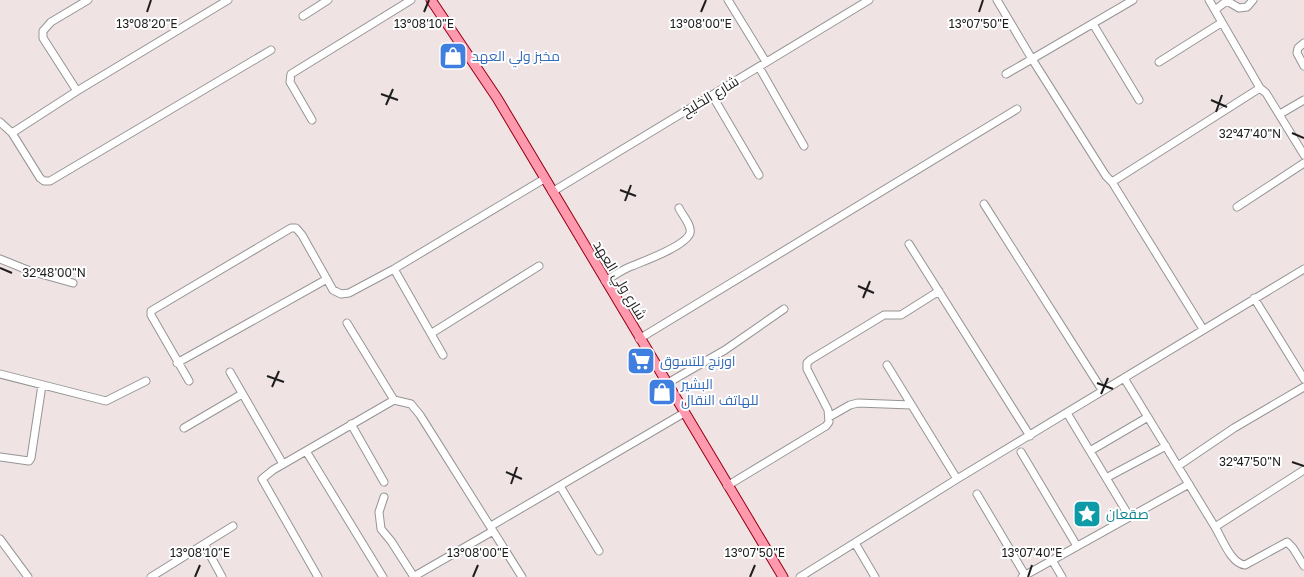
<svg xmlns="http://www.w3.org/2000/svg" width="1304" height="577" font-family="'Golos Text',Cairo,sans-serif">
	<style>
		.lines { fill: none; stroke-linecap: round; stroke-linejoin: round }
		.minor-casing { stroke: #959595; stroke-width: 9 }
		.major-casing { stroke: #980011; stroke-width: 11 }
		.minor { stroke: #fff; stroke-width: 7 }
		.major { stroke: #ff99ae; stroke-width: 9 }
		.ticks { fill: none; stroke: #1e1e1e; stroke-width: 2 }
		.labels { text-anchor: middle; stroke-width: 4; stroke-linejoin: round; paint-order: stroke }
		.shop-label { font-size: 14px; fill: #366cbe; stroke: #fff; text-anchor: start }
		.street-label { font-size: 14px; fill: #1e1e1e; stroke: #fff }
		.culture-label { font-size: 14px; fill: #0d838f; stroke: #fff; text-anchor: start }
		.ticks-label { font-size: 12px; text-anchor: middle; fill: #1e1e1e; stroke: #fff; stroke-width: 4; stroke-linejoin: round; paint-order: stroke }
	</style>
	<rect width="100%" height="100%" fill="#f0e3e4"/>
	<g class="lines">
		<defs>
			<path id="minor" d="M728,0L766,62
				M997,0L1032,59L1133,0
				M1209,0L1260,88L1266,93L1304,155
				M1227,1L1239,8L1247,7L1253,0
				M1215,10L1228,0
				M303,16L328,0
				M1093,24L1139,100
				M1304,43L1298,48L1297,53L1304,66
				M1159,62L1221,23
				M759,67L804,146
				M1006,74L1032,59L1106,176L1112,182L1260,88
				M77,91L43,38V31L51,22L88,0
				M712,95L759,175
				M1280,114L1304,100
				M312,120L290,82L291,74L411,0
				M0,122L12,133L40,178L44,181H50L271,50
				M12,133L77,91L228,0
				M1112,182L1203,329
				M552,192L869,0
				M984,204L1102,390
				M1237,207L1304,163
				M909,244L1030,436
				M0,259L30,271L73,283
				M394,269L443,355
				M605,281C614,276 623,269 632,266C644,261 686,246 690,233C692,225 682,215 679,208
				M1254,298L1304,379
				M347,323L394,400
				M432,333L539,266
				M639,339L1017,109
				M177,363L327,279
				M887,365L957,479
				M230,372L283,464
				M0,374L106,401L146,381
				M1124,378L1215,527L1304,470
				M189,381L151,315V311L291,228H296L302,235L333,290L341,294L349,293L394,269L544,179
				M666,384L725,350L784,309
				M1067,413L1129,516
				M829,417L850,405L858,403L911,405
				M351,424L384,482
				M184,428L242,394
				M306,451L383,577
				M1090,451L1148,417
				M1021,452L1077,546
				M0,457L29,461L31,458L42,385
				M1178,466L1234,428L1304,387
				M1106,478L1166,446
				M560,486L599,551
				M727,486L826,426L829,422L828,410L807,369V363L810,360L884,315H901L939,291
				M977,494L1025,575
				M384,497L379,512L381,529L391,541L414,577
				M491,526L684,413
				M1215,527C1222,538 1231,564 1245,565L1287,542L1293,548L1304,566
				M0,539L28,577
				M855,543L875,577
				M204,544L222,577
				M1052,560L1062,577
				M151,577L233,526
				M318,577L262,479L273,470L394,400L411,404L420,415L522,577
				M413,577L493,531
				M800,577L957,479L1304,269
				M1022,577L1189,484"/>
			<path id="major" d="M431,0L497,98L783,577"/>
		</defs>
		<use href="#minor" class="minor-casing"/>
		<use href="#major" class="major-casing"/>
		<use href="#minor" class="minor"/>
		<use href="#major" class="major"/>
	</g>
	<path class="ticks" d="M147,12L151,0M424,12L429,0M701,12L706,0M979,12L983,0M381,94L398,100M1211,100L1227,107M386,105L393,89M1216,112L1222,95M1292,133L1304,138M620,190L636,196M625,201L631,185M0,268L12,273M858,286L874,293M863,298L870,281M267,376L284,382M1097,383L1113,389M272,387L279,371M1101,394L1108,378M1292,462L1304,466M506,472L522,479M511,484L517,467M195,577L200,565M473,577L478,565M750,577L755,565M1028,577L1032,565"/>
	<defs>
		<symbol id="shop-square" viewBox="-11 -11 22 22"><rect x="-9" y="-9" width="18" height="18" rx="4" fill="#3f7fe0" stroke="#fff"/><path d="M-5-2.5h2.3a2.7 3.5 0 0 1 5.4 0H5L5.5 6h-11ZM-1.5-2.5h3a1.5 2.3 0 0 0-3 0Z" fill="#fff"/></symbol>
		<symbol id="supermarket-square" viewBox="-11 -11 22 22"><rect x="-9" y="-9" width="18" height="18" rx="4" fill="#3f7fe0" stroke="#fff"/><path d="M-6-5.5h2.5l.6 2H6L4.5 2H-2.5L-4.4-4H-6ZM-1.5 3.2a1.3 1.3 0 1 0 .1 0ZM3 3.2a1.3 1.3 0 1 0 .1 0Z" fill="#fff"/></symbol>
		<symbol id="sight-square" viewBox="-11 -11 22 22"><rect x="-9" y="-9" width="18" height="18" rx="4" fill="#0f9aa8" stroke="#fff"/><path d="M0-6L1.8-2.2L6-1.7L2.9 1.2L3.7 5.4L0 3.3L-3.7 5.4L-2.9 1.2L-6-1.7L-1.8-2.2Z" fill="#fff"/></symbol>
	</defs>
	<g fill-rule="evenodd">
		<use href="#shop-square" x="437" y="40" width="32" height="32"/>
		<use href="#supermarket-square" x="625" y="345" width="32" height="32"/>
		<use href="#shop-square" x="646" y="376" width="32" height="32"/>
		<use href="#sight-square" x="1071" y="498" width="32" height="32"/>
	</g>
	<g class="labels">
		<g class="shop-label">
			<text x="472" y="61">مخبز ولي العهد</text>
			<text x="660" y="366">اورنج للتسوق</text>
			<text x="681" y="389">البشير<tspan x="681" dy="16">للهاتف النقال</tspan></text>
		</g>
		<g class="street-label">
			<text transform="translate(710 96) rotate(-31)" y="5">شارع الخليخ</text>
			<text transform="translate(620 280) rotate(59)" y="5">شارع ولي العهد</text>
		</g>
		<g class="culture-label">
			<text x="1106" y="519">صقعان</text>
		</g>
	</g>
	<g class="ticks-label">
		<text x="147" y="28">13°08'20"E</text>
		<text x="424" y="28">13°08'10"E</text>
		<text x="701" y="28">13°08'00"E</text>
		<text x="979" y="28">13°07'50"E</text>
		<text x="1250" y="138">32°47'40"N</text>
		<text x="54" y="277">32°48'00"N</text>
		<text x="1250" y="466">32°47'50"N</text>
		<text x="200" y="557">13°08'10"E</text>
		<text x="478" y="557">13°08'00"E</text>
		<text x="755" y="557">13°07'50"E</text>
		<text x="1032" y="557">13°07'40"E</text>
	</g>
</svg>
